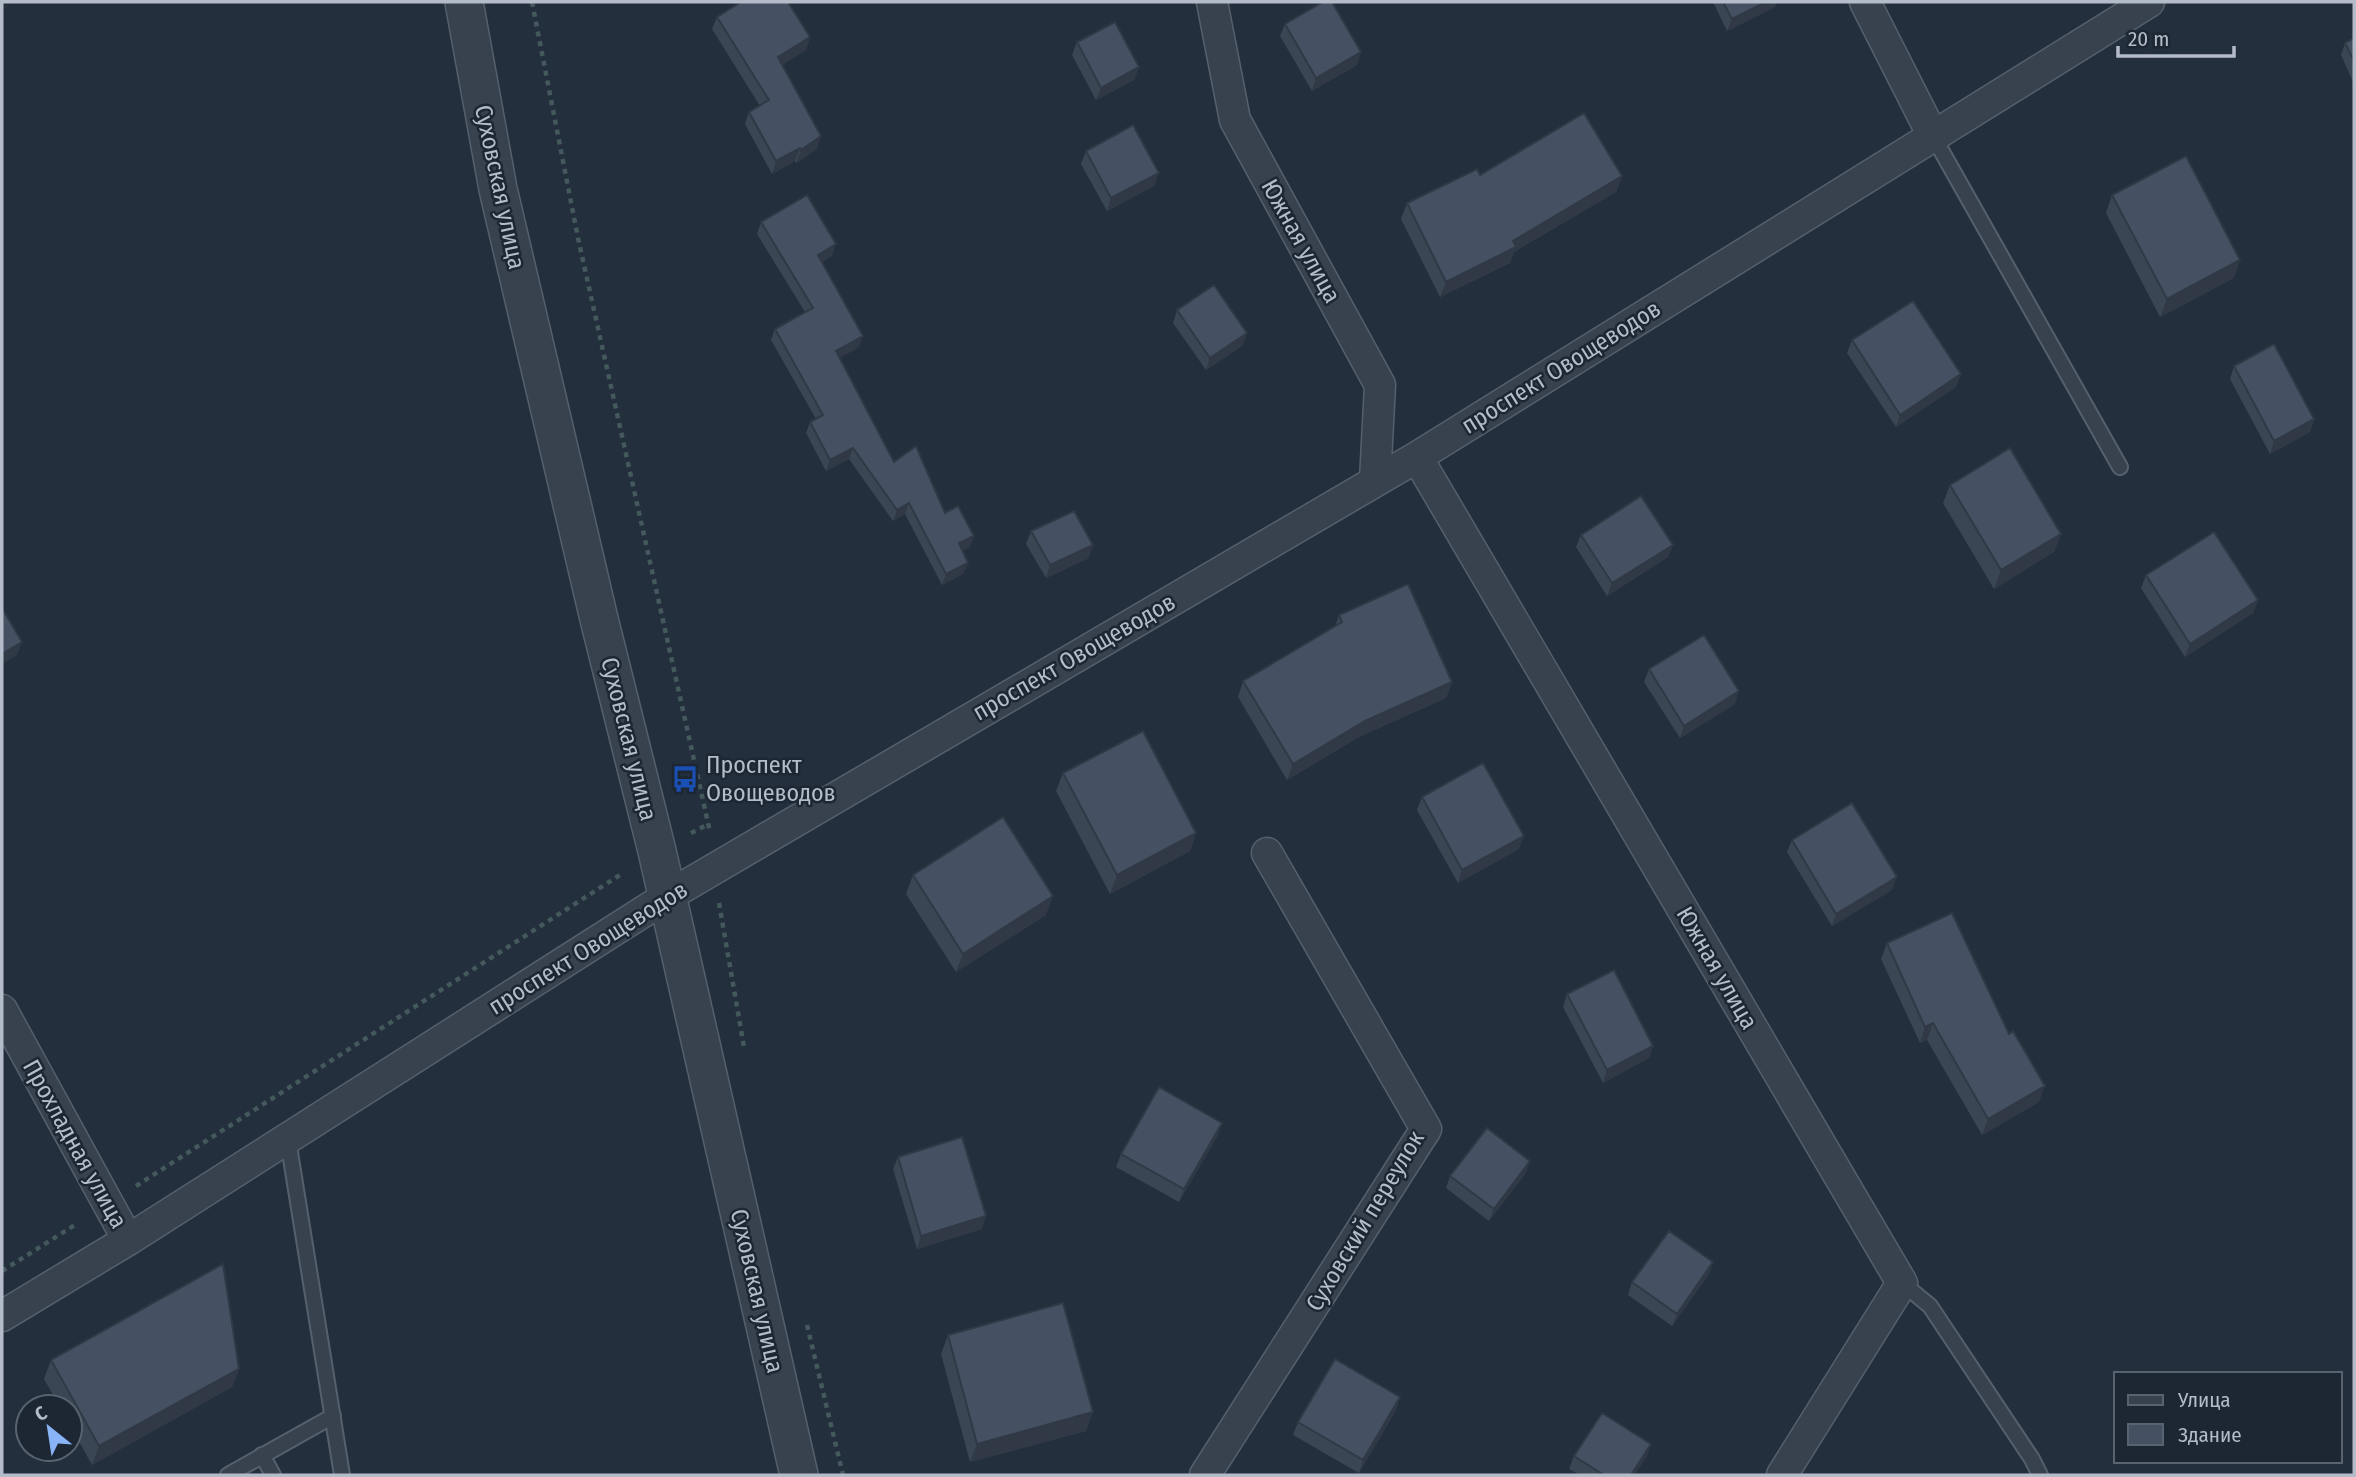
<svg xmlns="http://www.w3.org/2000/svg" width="2356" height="1477" font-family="'Fira Sans Condensed',sans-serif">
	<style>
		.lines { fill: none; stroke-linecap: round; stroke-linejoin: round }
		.service-casing { stroke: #565f6c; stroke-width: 18 }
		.minor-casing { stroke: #565f6c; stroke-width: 33 }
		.tertiary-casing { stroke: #565f6c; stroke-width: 40 }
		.path { stroke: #44595c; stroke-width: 4.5; stroke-dasharray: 5 5; stroke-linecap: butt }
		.service { stroke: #38414e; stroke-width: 14 }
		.minor { stroke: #38414e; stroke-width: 30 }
		.tertiary { stroke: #38414e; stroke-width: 37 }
		.wall { fill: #3b4654 }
		.shaded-wall { fill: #303945 }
		.building { fill: #455162; stroke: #303945; stroke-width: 2 }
		.labels { text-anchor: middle; stroke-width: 5; stroke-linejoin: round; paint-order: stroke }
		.street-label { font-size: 24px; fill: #b4bcc9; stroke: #1d2633 }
		.poi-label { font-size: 24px; fill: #b4bcc9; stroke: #1d2633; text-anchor: start }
	</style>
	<rect width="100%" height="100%" fill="#242f3e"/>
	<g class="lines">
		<defs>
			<path id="service" d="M1933,136L2120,467
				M288,1140L342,1475
				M1902,1283L1930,1306L2032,1459L2040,1475
				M262,1455L273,1475
				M228,1475L333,1416"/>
			<path id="minor" d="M1212,2L1235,120L1380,385L1375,480
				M1865,2L1933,136
				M1417,457L1902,1283L1782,1475
				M2,1010L128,1240
				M2,1316L128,1240L668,896L1417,457L2149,2
				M1205,1475L1426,1129L1267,853"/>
			<path id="tertiary" d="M464,2L498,189L599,619L657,851L799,1475"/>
		</defs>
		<use href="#service" class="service-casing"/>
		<use href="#minor" class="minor-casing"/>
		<use href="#tertiary" class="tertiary-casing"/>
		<path class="path" d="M532,2L578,238L710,832
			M691,833L709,824
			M719,903L744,1047
			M136,1186L623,873
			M2,1271L78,1223
			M807,1325L843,1475"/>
		<use href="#service" class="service"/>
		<use href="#minor" class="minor"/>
		<use href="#tertiary" class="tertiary"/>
	</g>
	<path class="wall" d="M1713,2H1777L1775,7L1727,31Z
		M717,17L810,37L806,50L782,65L817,149L796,163L795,161L772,174L745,124L749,112L760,106L712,29Z
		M1285,24L1357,65L1312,91L1280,36Z
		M2354,38V84L2341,55L2345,43Z
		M1077,42L1139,67L1134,80L1096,100L1072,55Z
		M1086,151L1154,186L1107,211L1081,164Z
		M1480,175L1622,176L1616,192L1514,252L1510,263L1440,297L1401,219L1407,203Z
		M2112,195L2234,278L2160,317L2106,213Z
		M761,222L832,256L822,262L859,347L839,358L894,462L945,513L970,547L962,551L968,563L963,574L942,585L905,514L893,521L849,459L826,471L806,433L810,422L816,419L771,340L775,329L805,312L757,234Z
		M1177,310L1247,333L1242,346L1206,370L1173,323Z
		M1852,340L1956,387L1896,427L1847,353Z
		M2234,366L2314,419L2310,432L2270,454L2230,379Z
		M1950,485L2061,534L2054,552L1994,589L1943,503Z
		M1031,531L1089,558L1046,578L1026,544Z
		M1581,535L1673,545L1668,557L1607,596L1576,547Z
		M2146,575L2258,600L2253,613L2185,657L2141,588Z
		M1339,615L1452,682L1446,698L1359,737L1287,780L1238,697L1243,681L1335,626Z
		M1649,669L1735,704L1680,738L1644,682Z
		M1063,773L1196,833L1190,851L1110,894L1056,791Z
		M1422,797L1519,849L1458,883L1417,810Z
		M1792,840L1892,890L1832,926L1787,852Z
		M913,875L1046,915L956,972L906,894Z
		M1887,943L2039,1102L1982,1135L1927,1040L1920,1043L1881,959Z
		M1567,994L1653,1046L1649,1058L1603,1083L1563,1007Z
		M1218,1135L1179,1202L1116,1167L1121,1154Z
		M898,1157L982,1229L917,1249L893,1169Z
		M1526,1173L1489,1221L1446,1188L1450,1176Z
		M1713,1262L1709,1274L1672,1326L1628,1295L1632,1282Z
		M948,1335L1086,1431L970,1462L941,1354Z
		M51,1360L239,1369L232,1387L92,1465L70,1425V1407H60L44,1379Z
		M1400,1397L1396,1410L1359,1473L1293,1435L1298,1422Z
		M1574,1456H1647L1634,1475H1580L1569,1469Z"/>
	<path class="shaded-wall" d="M1766,2H1777L1775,7L1727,31L1732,19Z
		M810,37L806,50L773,70L778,57Z
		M1361,52L1357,65L1312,91L1316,78Z
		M1139,67L1134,80L1096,100L1101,88Z
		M821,136L817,149L796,163L801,150Z
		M800,148L795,161L772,174L776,161Z
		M1159,173L1154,186L1107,211L1111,198Z
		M1622,176L1616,192L1514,252L1510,263L1440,297L1446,282L1513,241Z
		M836,244L832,256L814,267L818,255Z
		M2240,260L2234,278L2160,317L2167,299Z
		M1247,333L1242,346L1206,370L1210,358Z
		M863,336L859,347L832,363L836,351Z
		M1961,374L1956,387L1896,427L1900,415Z
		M2314,419L2310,432L2270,454L2274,441Z
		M853,448L849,459L826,471L830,460Z
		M909,503L905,514L893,521L897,510Z
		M2061,534L2054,552L1994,589L2001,570Z
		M974,536L970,547L955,555L959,543Z
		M1093,545L1089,558L1046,578L1050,565Z
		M1673,545L1668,557L1607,596L1612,583Z
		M968,563L963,574L942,585L946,574Z
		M2258,600L2253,613L2185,657L2190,644Z
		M22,642L17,655L2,664V654Z
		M1452,682L1446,698L1359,737L1287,780L1293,764L1365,721Z
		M1739,691L1735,704L1680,738L1684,726Z
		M1196,833L1190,851L1110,894L1117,875Z
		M1524,836L1519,849L1458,883L1462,870Z
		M1897,877L1892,890L1832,926L1836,914Z
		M1053,896L1046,915L956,972L963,954Z
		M1933,1023L1927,1040L1920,1043L1925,1027Z
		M1653,1046L1649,1058L1603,1083L1607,1070Z
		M2045,1086L2039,1102L1982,1135L1988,1119Z
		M1222,1123L1218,1135L1179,1202L1184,1189Z
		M1530,1161L1526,1173L1489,1221L1494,1209Z
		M986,1216L982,1229L917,1249L921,1236Z
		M1713,1262L1709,1274L1672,1326L1677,1314Z
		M239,1369L232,1387L92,1465L99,1446Z
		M1400,1397L1396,1410L1359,1473L1363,1460Z
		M1093,1412L1086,1431L970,1462L977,1444Z
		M1651,1444L1647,1456L1634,1475H1631Z"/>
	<path class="building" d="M741,2H788L810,37L778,57L821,136L801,150L800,148L776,161L749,112L769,100L717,17Z
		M1323,2H1332L1361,52L1316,78L1285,24Z
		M1723,2H1766L1732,19Z
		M1115,22L1139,67L1101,88L1077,42Z
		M2354,38V61L2345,43Z
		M1584,113L1622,176L1513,241L1516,247L1446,282L1407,203L1477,169L1480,175Z
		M1133,125L1159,173L1111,198L1086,151Z
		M2186,156L2240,260L2167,299L2112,195Z
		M807,195L836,244L818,255L863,336L836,351L894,462L916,446L945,513L958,506L974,536L959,543L968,563L946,574L909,503L897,510L853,448L830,460L810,422L823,415L775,329L813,308L761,222Z
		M1214,285L1247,333L1210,358L1177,310Z
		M1913,301L1961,374L1900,415L1852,340Z
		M2274,344L2314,419L2274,441L2234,366Z
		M2010,448L2061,534L2001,570L1950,485Z
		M1641,496L1673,545L1612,583L1581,535Z
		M1074,511L1093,545L1050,565L1031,531Z
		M2214,532L2258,600L2190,644L2146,575Z
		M1408,584L1452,682L1365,721L1293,764L1243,681L1342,622L1339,615Z
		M2,608L22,642L2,654Z
		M1704,635L1739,691L1684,726L1649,669Z
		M1143,731L1196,833L1117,875L1063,773Z
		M1483,763L1524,836L1462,870L1422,797Z
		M1852,803L1897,877L1836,914L1792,840Z
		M1003,817L1053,896L963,954L913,875Z
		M1952,913L2009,1034L2013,1031L2045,1086L1988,1119L1933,1023L1925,1027L1887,943Z
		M1614,970L1653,1046L1607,1070L1567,994Z
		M1159,1087L1222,1123L1184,1189L1121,1154Z
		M1487,1128L1530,1161L1494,1209L1450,1176Z
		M962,1137L986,1216L921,1236L898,1157Z
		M1669,1231L1713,1262L1677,1314L1632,1282Z
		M223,1264L239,1369L99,1446L51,1360Z
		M1063,1303L1093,1412L977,1444L948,1335Z
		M1335,1359L1400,1397L1363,1460L1298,1422Z
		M1602,1413L1651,1444L1631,1475H1604L1574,1456Z"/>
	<defs>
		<symbol id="bus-bare" viewBox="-9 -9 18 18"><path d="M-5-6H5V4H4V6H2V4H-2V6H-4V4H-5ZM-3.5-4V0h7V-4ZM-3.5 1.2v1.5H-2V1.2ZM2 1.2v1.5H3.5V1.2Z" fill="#1a4fb4" stroke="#1d2633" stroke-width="2.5" paint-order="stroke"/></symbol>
	</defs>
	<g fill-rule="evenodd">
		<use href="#bus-bare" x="666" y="760" width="38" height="38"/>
	</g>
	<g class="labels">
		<g class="street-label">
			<text transform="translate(500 187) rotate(78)" y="8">Суховская улица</text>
			<text transform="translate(1301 241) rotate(61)" y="8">Южная улица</text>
			<text transform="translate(1561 367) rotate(-32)" y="8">проспект Овощеводов</text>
			<text transform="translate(1074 657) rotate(-30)" y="8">проспект Овощеводов</text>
			<text transform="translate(629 739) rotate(76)" y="8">Суховская улица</text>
			<text transform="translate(588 948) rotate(-32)" y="8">проспект Овощеводов</text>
			<text transform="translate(1717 968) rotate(60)" y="8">Южная улица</text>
			<text transform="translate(75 1144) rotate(61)" y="8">Прохладная улица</text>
			<text transform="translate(1365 1221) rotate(-59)" y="8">Суховский переулок</text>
			<text transform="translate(757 1291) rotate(77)" y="8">Суховская улица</text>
		</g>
		<g class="poi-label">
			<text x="706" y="773">Проспект<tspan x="706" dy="28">Овощеводов</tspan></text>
		</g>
	</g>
	<rect width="2356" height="1477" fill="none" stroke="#b4bcc9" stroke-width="7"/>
	<rect x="2114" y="1372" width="228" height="91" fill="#1d2633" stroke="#59626f" stroke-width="2"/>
	<rect x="2128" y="1395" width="35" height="10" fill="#38414e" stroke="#59626f" stroke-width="2"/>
	<text x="2178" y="1407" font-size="21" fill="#b4bcc9">Улица</text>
	<rect x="2128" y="1424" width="35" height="21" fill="#455162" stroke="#59626f" stroke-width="2"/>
	<text x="2178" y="1442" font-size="21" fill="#b4bcc9">Здание</text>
	<g transform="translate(49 1428) rotate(330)"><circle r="33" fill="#1d2633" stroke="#59626f" stroke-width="2"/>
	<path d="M0-5L12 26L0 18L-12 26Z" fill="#8ab4f8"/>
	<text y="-10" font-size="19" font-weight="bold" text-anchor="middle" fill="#b4bcc9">С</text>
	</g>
	<path d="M2118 46v10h116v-10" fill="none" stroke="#b4bcc9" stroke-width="3.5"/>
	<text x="2128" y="46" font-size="21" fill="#b4bcc9" stroke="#1d2633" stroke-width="5" paint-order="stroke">20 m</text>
</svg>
